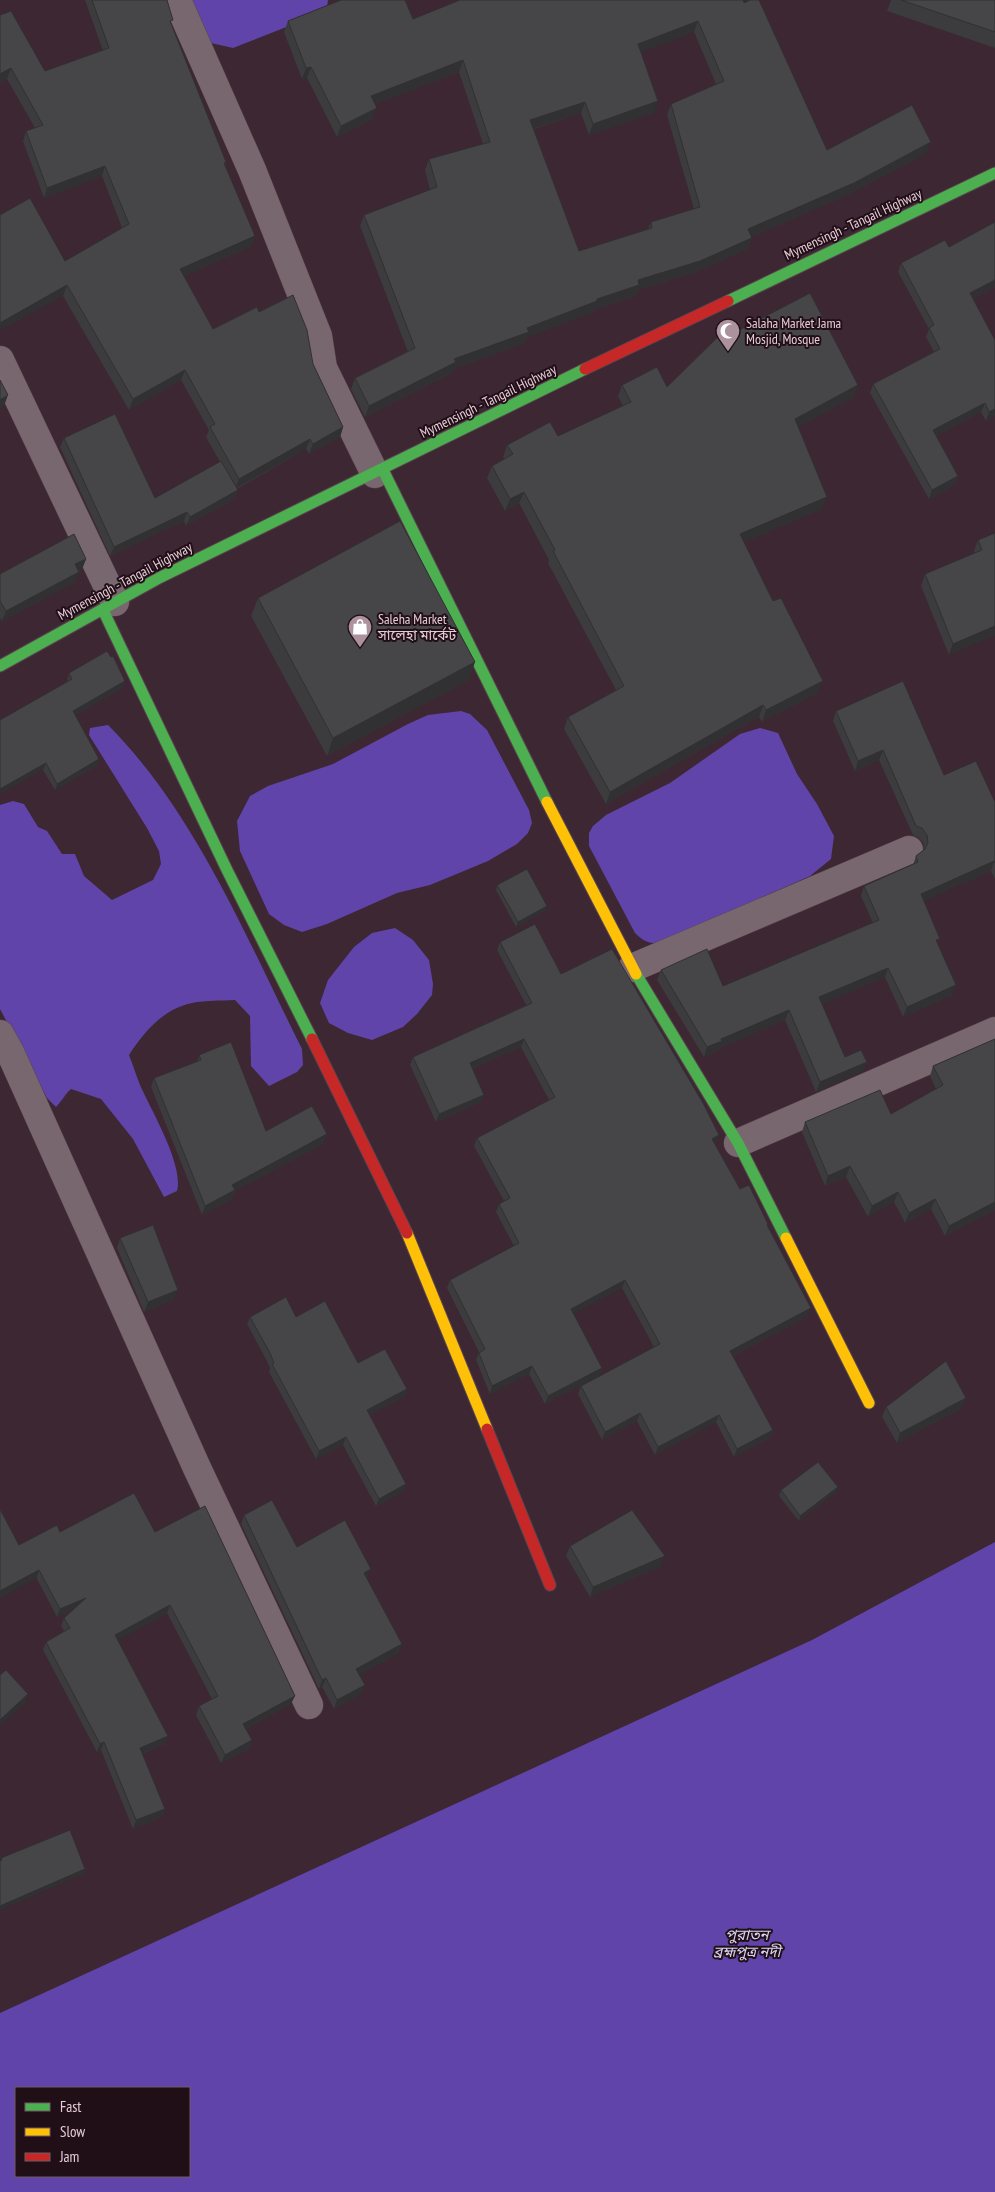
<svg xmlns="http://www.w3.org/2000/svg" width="995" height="2192" font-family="'PT Sans Narrow','Noto Sans Bengali',sans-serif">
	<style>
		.water { fill: #6044aa; fill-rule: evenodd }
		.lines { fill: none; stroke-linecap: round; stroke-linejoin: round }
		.street-casing { stroke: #59454f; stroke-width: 29 }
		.fast-casing { stroke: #59454f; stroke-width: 13 }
		.slow-casing { stroke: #59454f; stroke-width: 13 }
		.jam-casing { stroke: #59454f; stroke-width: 13 }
		.street { stroke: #79676f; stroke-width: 28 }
		.fast { stroke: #4caf50; stroke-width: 11 }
		.slow { stroke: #ffc107; stroke-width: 11 }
		.jam { stroke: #c62828; stroke-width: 11 }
		.wall { fill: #3c3b3e; fill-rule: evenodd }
		.shaded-wall { fill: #313032 }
		.building { fill: #464548; stroke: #313032; fill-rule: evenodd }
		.labels { text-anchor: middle; stroke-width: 4; stroke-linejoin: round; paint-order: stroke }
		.street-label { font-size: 14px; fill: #e7ccd7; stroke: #210f18 }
		.poi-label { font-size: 14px; fill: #e7ccd7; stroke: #210f18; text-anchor: start }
		.water-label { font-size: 15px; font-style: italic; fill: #d8d5f2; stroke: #210f18 }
	</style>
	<rect width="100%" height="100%" fill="#3d2732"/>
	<path class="water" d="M185,0H328L327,8L322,13L233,48L211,43L194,23Z
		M461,711L470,714L487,730L529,810L532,823L528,833L517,844L488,861L430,885L397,893L327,924L302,932L284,925L269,914L240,851L237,821L250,796L268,786L333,764L408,724L428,715Z
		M108,725C195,812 248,941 302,1049L303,1065L297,1072L269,1086L251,1066L250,1016L235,1000C221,1001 206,1000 192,1003C163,1009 144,1032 129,1055C133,1065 136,1075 140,1085C151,1110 184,1165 177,1191L164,1197L133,1139L101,1099L71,1089C65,1094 62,1101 56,1107L47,1098L0,1009V805L13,801L24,804L38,827L47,831L62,854H75L84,876L112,900L153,880L161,864L159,851L147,828L89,735L90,728Z
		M760,728L778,733L797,774L817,804L834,836L831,859L810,876L667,940C651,945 647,944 635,933L589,846V833L593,826L606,815L670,783L740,734Z
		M395,928L413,940L429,960L433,984L432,995L417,1014L403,1027L372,1040L348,1033L329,1023L320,1003L328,980L354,947L372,933Z
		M995,1542V2192H0V2013L812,1640ZM16,2088H189V2176H16Z"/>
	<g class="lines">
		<defs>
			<path id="street" d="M177,0L252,170L318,336L323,368L375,474
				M0,360L115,602
				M632,968L909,850
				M0,1034L10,1052L197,1468L309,1705
				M738,1143L995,1031"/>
			<path id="fast" d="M728,301L995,173
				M383,470L547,802
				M103,610L227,870L312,1039
				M0,666L159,578L585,369
				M636,974L738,1143L786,1238"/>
			<path id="slow" d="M547,802L636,974
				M407,1233L487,1429
				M786,1238L869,1403"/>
			<path id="jam" d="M585,369L728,301
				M312,1039L407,1233
				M487,1429L550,1585"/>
		</defs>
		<use href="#street" class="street-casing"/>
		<use href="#fast" class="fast-casing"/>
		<use href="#slow" class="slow-casing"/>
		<use href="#jam" class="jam-casing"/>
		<use href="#street" class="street"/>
		<use href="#fast" class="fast"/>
		<use href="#slow" class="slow"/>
		<use href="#jam" class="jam"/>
	</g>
	<path class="wall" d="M85,0H167L171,25L226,162L225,165L255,236L252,246L184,276L213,329L259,312L313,364L343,427L340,437L309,454L306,449L237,489L238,490L234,499L186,526L184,521L110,556L60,447L64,438L155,498L220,462L206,437L209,430L181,380L129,410L63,296L65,261L122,228L102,176L44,198L23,141L26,131L35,128L7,79L0,83V15L45,71L103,51Z
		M458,0H743L827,150L927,153L850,194L751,237L748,249L696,272L638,290L635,296L594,310L593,312L527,337L525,343L454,369L452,373L365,417L351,389L355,378L408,352L360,226L364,215L430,190L425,170L429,159L483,144L459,72L375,104L373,119L337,137L307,78L302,79L284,32L288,21L413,19L458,1ZM694,32L716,84L671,104L667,115L694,209L651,222L648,229L579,251L534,129L581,113L589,135L654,113L641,52Z
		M891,0H995V48L887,11Z
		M995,222V287L973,299L995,416L986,421L981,412L936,436L958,476L955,485L929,499L870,393L873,384L934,352L926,337L929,329L898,272L901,263L949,247Z
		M739,330L854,397L798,427L822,509L744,542L818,693L762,722L759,717L606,804L564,729L568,717L616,690L548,563L549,560L519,503L505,511L487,478L492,466L504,459L503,457L507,445L558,436L623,406L618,396L622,385L667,387Z
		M995,533L949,655L921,586L925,574L975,553L974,551L978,540Z
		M86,559L82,569L79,571L76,582L2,621L0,618V574Z
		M258,598L469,680L327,756L251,616Z
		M69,673L123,688L75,715L97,766L55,790L43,770L68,682L67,680Z
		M836,711L944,775L995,802V879L991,871L923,901L938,944L953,995L903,1017L885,977L822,1004L845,1057L867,1062L863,1071L816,1092L785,1020L720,1048L719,1050L704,1057L657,980L661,970L723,986L873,923L861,896L864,886L913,865L916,856L924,850V844L919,838L913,835L879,760L855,771L833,721Z
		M497,885L547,906L545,911L516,927L496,890Z
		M500,942L561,974L716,1143L715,1144L740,1189L768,1226L811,1308L808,1316L733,1356L773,1430L770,1438L734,1457L716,1422L655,1455L637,1421L602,1440L578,1394L581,1386L654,1347L622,1288L573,1314L602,1368L599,1376L545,1404L529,1374L490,1394L476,1360L479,1352L447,1288L450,1280L514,1246L496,1212L499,1204L504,1201L474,1146L477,1138L549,1100L521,1047L473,1068L481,1102L436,1122L410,1065L413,1057L526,1005L497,950Z
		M995,1039V1210L945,1236L931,1209L905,1223L894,1202L868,1217L846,1177L825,1186L802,1132L805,1122L891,1114L936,1089L930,1076L933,1066Z
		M199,1055L266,1131L323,1144L235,1191L232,1199L202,1215L151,1087L154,1078L197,1062Z
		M120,1238L174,1300L144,1312L117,1248Z
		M250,1317H296L358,1363L407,1389L404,1397L370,1415L406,1484L403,1492L376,1506L343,1445L316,1459L269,1372L270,1368L267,1361L247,1324Z
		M886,1407L962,1408L897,1443L882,1417Z
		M781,1490L836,1492L799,1521L779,1496Z
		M244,1515L297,1547L367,1578L399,1653L359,1675L365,1685L361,1694L334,1709L322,1687L319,1689L241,1524Z
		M60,1532H155L291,1704L246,1729L252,1740L249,1749L221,1763L196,1715L199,1706L212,1699L167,1613L118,1640L168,1736L165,1744L142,1754L165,1809L161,1817L133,1829L101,1750L97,1752L43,1650L46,1642L64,1631L61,1626L64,1618L71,1611L57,1617L19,1545Z
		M570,1546L661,1566L590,1597L566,1556Z"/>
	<path class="shaded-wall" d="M698,21L694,32L634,55L638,44Z
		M463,60L459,72L367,107L371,96Z
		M311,67L307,78L302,79L306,68Z
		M11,68L7,79L0,83V74Z
		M658,101L654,113L589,135L593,124Z
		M585,102L581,113L526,131L530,120Z
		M377,108L373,119L337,137L341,126Z
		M931,142L927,153L850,194L744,240L748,229Z
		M105,166L102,176L44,198L47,188Z
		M255,236L252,246L177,279L180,269Z
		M752,238L748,249L696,272L638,290L635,296L594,310L593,312L527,337L525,343L454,369L452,373L365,417L369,406L454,359L597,299L638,280Z
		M995,280V287L967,302L970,293Z
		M67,285L63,296L0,331V323Z
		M185,370L181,380L129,410L133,399Z
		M858,385L854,397L791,431L795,419Z
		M8,395L4,406L0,408V400Z
		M985,403L981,412L930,439L933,430Z
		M995,409V416L986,421L989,412Z
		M343,427L340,437L309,454L313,444Z
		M310,439L306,449L235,489L239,479Z
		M958,476L955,485L929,499L932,490Z
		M238,490L234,499L186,526L190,517Z
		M524,492L519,503L505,511L510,499Z
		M827,497L822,509L735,546L740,534Z
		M187,512L184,521L110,556L114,547Z
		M86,559L82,569L72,574L75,564Z
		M79,572L76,582L2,621L6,611Z
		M995,626V636L949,655L953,644Z
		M475,662L469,680L327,756L333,738Z
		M125,681L123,688L71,717L73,711Z
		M823,681L818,693L762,722L766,710Z
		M763,705L759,717L606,804L610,792Z
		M883,750L879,760L855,771L858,761Z
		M99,759L97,766L55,790L57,784Z
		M46,763L43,770L0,794V789Z
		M994,861L991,871L917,904L921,894Z
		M547,906L545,911L516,927L518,922Z
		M888,968L885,977L816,1007L819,997Z
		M956,985L953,995L903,1017L907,1007Z
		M789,1010L785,1020L720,1048L719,1050L704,1057L707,1047L721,1039Z
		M524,1039L521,1047L467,1070L470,1063Z
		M867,1062L863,1071L816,1092L820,1082Z
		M484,1095L481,1102L436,1122L439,1114Z
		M327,1134L323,1144L235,1191L232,1199L202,1215L205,1206L232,1185Z
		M719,1135L716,1143L709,1147L712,1139Z
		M850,1166L846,1177L825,1186L828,1176Z
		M898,1192L894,1202L868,1217L872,1206Z
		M935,1199L931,1209L905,1223L909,1213Z
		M995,1202V1210L945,1236L949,1226Z
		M625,1280L622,1288L568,1317L571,1309Z
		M178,1290L174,1300L144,1312L148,1302Z
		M811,1308L808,1316L727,1359L730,1351Z
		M532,1366L529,1374L490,1394L492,1386Z
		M602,1368L599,1376L545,1404L548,1396Z
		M407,1389L404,1397L364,1418L367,1410Z
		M966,1398L962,1408L897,1443L900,1433Z
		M640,1413L637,1421L602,1440L605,1432Z
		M719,1415L716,1422L655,1455L658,1447Z
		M773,1430L770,1438L734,1457L737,1449Z
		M346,1437L343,1445L316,1459L319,1451Z
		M406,1484L403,1492L376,1506L379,1499Z
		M838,1487L836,1492L799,1521L800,1516Z
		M665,1556L661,1566L590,1597L593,1587Z
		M371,1569L367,1578L360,1582L364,1573Z
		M39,1570L36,1579L0,1598V1591Z
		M86,1598L83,1607L57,1617L60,1609Z
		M170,1605L167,1613L112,1644L115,1635Z
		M402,1644L399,1653L353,1679L356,1669Z
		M326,1678L322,1687L319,1689L322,1680Z
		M365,1685L361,1694L334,1709L337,1700Z
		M28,1694L25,1703L0,1726V1720Z
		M295,1696L291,1704L240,1732L243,1724Z
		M168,1736L165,1744L136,1756L140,1748Z
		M252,1740L249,1749L221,1763L225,1755Z
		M104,1742L101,1750L97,1752L100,1744Z
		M165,1809L161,1817L133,1829L136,1820Z
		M85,1869L84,1874L0,1910V1906Z"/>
	<path class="building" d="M92,0H167L173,20L170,21L226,162L224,163L255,236L180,269L213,329L257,307L259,312L293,295L307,330L313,364L343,427L313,444L310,439L239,479L210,427L215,424L185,370L133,399L67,285L0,323V215L30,198L65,261L129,224L105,166L47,188L26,131L43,125L11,68L0,74V15L11,11L45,71L109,48Z
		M341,0H405L413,19L460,0H743L744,3L750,0H759L827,150L912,105L931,142L854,183L748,229L752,238L700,261L638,280L639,285L597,299V301L527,328L529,332L454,359L456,362L369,406L355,378L415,348L364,215L437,187L429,159L490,142L463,60L371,96L377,108L341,126L311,67L306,68L288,21ZM698,21L724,81L671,104L700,207L651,222L652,228L579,251L530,120L585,102L593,124L658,101L638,44Z
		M901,0H995V32Z
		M995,222V280L970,293L995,340V409L989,412L985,403L933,430L958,476L932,490L873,384L940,349L929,328L934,325L901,263L945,240L949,247Z
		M810,293L858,385L795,419L827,497L740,534L773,601L781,598L823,681L766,710L763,705L610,792L568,717L624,686L553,551L555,550L524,492L510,499L492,466L513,454L507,445L550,422L558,436L631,402L622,385L657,367L667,387L733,322L739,330Z
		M0,380L8,395L0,400Z
		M115,414L155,498L221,461L238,490L190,517L187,512L114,547L64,438Z
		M400,521L475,662L333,738L258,598Z
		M995,533V626L953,644L925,574L982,550L978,540Z
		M74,534L86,559L75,564L79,572L6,611L0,601V574Z
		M107,651L111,657L113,656L125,681L73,711L99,759L57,784L46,763L0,789V720L72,679L69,673Z
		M903,681L944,775L976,761L995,802V863L994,861L921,894L940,939L936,940L956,985L907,1007L888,968L819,997L845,1057L861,1050L867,1062L820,1082L789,1010L721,1039L722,1041L707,1047L661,970L707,949L723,986L879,920L864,886L918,862L916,856L925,849L928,843L927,835L922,828L916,826L883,750L858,761L836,711Z
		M527,869L547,906L518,922L497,885Z
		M535,924L561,974L612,949L703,1103L719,1135L712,1139L740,1189L749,1185L768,1224L767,1225L811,1308L730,1351L773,1430L737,1449L719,1415L658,1447L640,1413L605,1432L581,1386L660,1344L625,1280L571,1309L602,1368L548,1396L532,1366L492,1386L479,1353L485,1349L450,1280L519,1243L499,1204L510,1198L477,1138L555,1097L524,1039L470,1063L484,1095L439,1114L413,1057L532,1003L500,942Z
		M995,1039V1202L949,1226L935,1199L909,1213L898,1192L872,1206L850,1166L828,1176L805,1122L880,1090L891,1114L943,1085L933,1066Z
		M231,1042L266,1131L312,1106L327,1134L232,1185L235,1190L205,1206L154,1078L201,1060L199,1055Z
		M153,1225L178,1290L148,1302L120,1238Z
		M286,1297L296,1317L325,1301L358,1363L385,1349L407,1389L367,1410L406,1484L379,1499L346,1437L319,1451L272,1364L274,1363L270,1353L250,1317Z
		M946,1361L966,1398L900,1433L886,1407Z
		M818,1462L838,1487L800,1516L781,1490Z
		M134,1493L155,1532L205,1506L295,1696L243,1724L252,1740L225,1755L199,1706L218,1696L170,1605L115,1635L168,1736L140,1748L165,1809L136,1820L104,1742L100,1744L46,1642L70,1628L64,1618L86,1598L60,1609L39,1570L0,1591V1509L19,1545L57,1525L60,1532Z
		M272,1500L297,1547L345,1520L371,1569L364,1573L402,1644L356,1669L365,1685L337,1700L326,1678L322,1680L244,1515Z
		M632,1510L665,1556L593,1587L570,1546Z
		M6,1670L28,1694L0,1720V1675Z
		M70,1830L85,1869L0,1906V1861L2,1860L1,1858Z"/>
	<defs>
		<symbol id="mosque-pin" viewBox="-11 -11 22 30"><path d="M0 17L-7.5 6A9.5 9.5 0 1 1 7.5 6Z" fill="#ac929d" stroke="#210f18"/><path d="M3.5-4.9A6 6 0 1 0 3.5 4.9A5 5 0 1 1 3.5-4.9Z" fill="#fff"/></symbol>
		<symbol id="shop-pin" viewBox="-11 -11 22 30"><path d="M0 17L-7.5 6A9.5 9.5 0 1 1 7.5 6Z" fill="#ac929d" stroke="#210f18"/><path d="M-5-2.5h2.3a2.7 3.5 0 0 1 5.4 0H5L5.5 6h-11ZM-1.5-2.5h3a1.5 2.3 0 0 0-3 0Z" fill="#fff"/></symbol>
	</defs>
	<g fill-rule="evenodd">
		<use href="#mosque-pin" x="714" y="317" width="28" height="38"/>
		<use href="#shop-pin" x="346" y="613" width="28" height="38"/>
	</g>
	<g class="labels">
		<g class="street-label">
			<text transform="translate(853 224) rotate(-25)" y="5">Mymensingh - Tangail Highway</text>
			<text transform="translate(488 401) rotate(-26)" y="5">Mymensingh - Tangail Highway</text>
			<text transform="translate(125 581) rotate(-28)" y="5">Mymensingh - Tangail Highway</text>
		</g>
		<g class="poi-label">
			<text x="746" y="328">Salaha Market Jama<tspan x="746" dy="16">Mosjid, Mosque</tspan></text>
			<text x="378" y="624">Saleha Market<tspan x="378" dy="16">সালেহা মার্কেট</tspan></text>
		</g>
		<g class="water-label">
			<text x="747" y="1940">পুরাতন<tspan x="747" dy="17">ব্রহ্মপুত্র নদী</tspan></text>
		</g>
	</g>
	<rect x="15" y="2087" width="175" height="90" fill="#210f18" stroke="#705b64"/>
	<rect x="25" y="2103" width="25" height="8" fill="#4caf50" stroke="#705b64"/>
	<text x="60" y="2112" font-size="15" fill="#e7ccd7">Fast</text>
	<rect x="25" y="2128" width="25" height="8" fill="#ffc107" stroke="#705b64"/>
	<text x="60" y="2137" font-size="15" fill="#e7ccd7">Slow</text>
	<rect x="25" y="2153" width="25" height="8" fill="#c62828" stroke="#705b64"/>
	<text x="60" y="2162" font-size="15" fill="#e7ccd7">Jam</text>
</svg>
